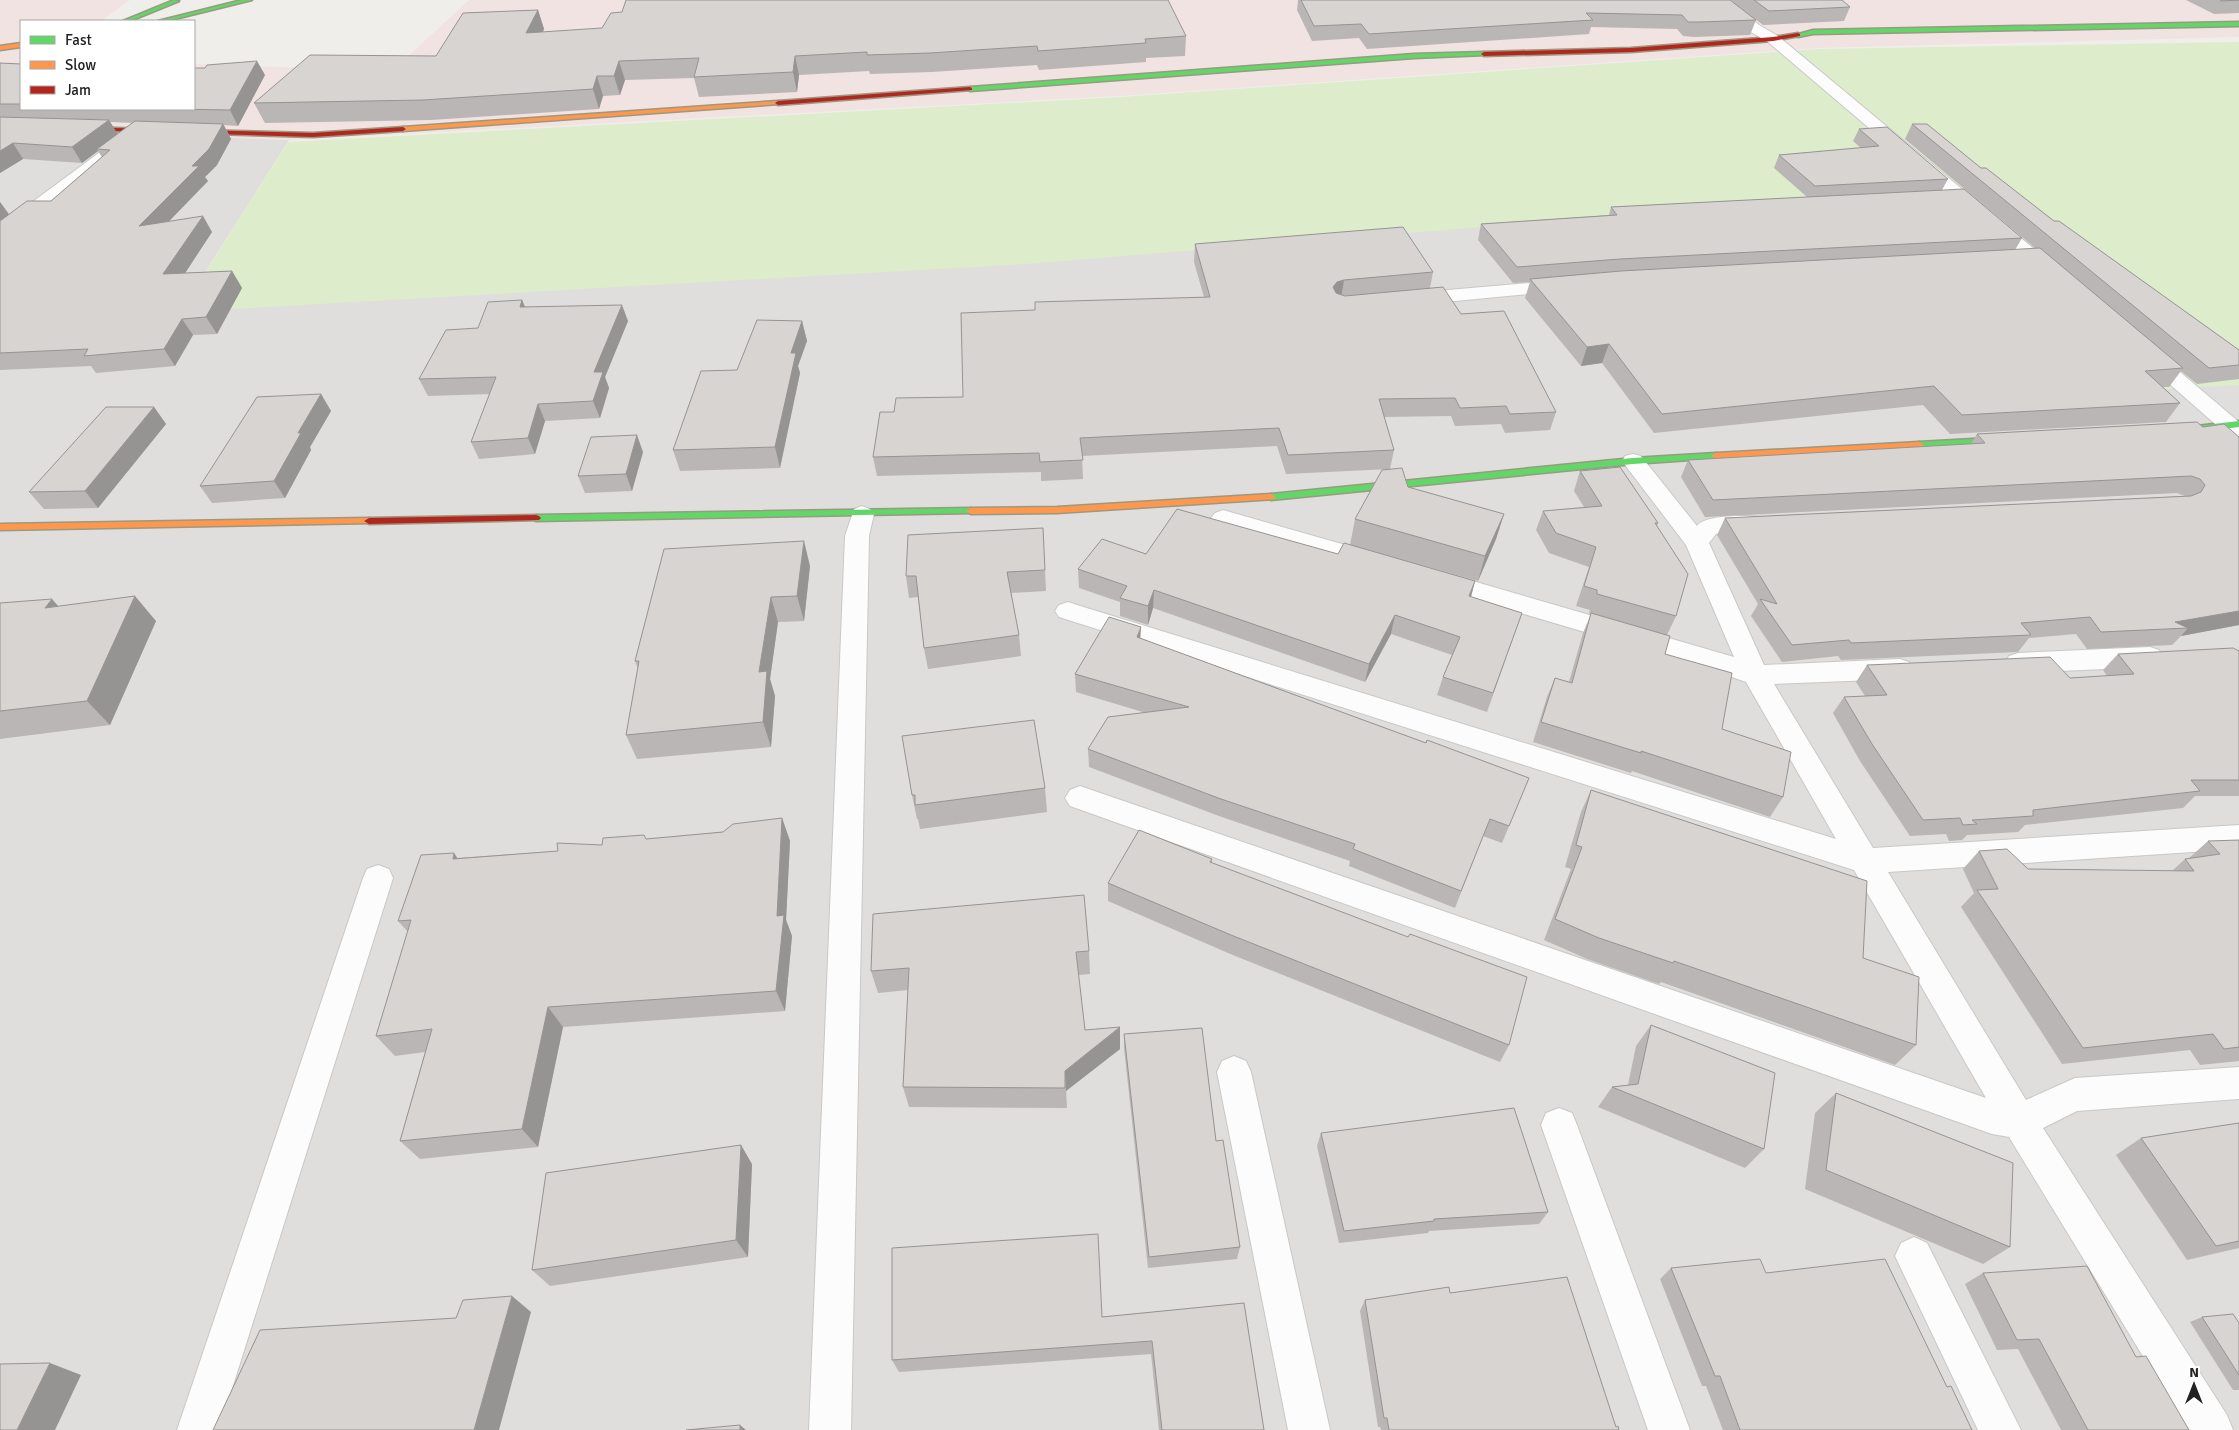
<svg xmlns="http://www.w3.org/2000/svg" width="2239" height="1430" font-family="Signika,sans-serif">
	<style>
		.residential { fill: #dfdedc }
		.commercial { fill: #f1e3e1 }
		.grass { fill: #ddeccb }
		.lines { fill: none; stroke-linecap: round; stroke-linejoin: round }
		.street-casing { stroke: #c9c8c7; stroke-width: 2 }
		.fast-casing { stroke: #999a82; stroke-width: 3 }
		.slow-casing { stroke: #999a82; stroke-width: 3 }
		.jam-casing { stroke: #999a82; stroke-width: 3 }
		.street { fill: #fdfcfc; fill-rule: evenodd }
		.fast { fill: #63d668; fill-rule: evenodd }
		.slow { fill: #ff974d; fill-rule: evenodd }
		.jam { fill: #b3261e; fill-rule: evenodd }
		.wall { fill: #b9b6b5; fill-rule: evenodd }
		.shaded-wall { fill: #969493 }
		.building { fill: #d7d4d2; stroke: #969493 }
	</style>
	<rect width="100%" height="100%" fill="#f0eeeb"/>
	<path class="residential" d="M0,128L289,140L181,310L1911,190L2239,382V1430H0Z"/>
	<path class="commercial" d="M0,0H130L101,21H21V109H194V64L392,71L469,0H2239V37L1817,48L1120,96L289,140L0,129Z"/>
	<path class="grass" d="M2239,42V385L2147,390L1913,192L1025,264L180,312L288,142L1121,97L1819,49Z"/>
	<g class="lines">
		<defs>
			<path id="street" d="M1711,0H1727L1759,25L1778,36L2058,269L2060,273L2058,277H2044L1768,42L1749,31Z
				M125,136L131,138L133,141L131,144L6,239L0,240V226L119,138Z
				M1564,280L1571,282L1574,286L1571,290L1413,305L1406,303L1403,299L1406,295L1413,293Z
				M2147,348L2154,350L2239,422V440L2231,438L2140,358L2137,354L2140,350Z
				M1633,454L1641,456L1697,526C1705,514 1752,515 1766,518L1770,524L1766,530L1716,534L1709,543L1764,665L1900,659L1909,662L1913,669L1909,676L1900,679L1774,684L1873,848L2239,825V849L1888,872L2026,1100L2075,1078L2239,1067V1099L2077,1111L2043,1128L2227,1415L2233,1430H2188L2009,1137L1992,1134L1070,806L1065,798L1070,790L1080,786L1986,1098L1854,870L1059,617L1055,611L1059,605L1068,602L1077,605L1836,839L1746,682L1713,670L1429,586L1426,580L1429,574L1438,571L1734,657L1686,545L1622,461L1625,456Z
				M862,506L870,509L874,514L869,536L851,1430H809L845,536L854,509Z
				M1223,510L1384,556L1387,562L1384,568L1375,570L1215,523L1211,518L1215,513Z
				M2150,647L2159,650L2163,657L2159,664L2150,667L2018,673L2009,670L2005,663L2009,656L2018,653Z
				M378,865L389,869L393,878L219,1430H177L363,878L367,869Z
				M1234,1056L1246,1061L1251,1072L1330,1430H1288L1217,1072L1222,1061Z
				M1559,1108L1572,1113L1577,1125L1690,1430H1648L1541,1125L1546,1113Z
				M1914,1237L1927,1243L2021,1430H1978L1895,1256L1901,1243Z"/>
			<path id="fast" d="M174,0L179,1L130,21H123Z
				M242,0H252L167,21H158Z
				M2239,22V26L1813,34L1798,37L1795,35L1813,30Z
				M1484,52L1487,54L1486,55L1414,58L970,91L967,89L970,87L1414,54Z
				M2239,421V427L2188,433L2184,430L2188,427Z
				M2008,437L2013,440L2011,442L1919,448L1914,445L1919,442Z
				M1716,453L1721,456L1719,458L1633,464L1271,500L1266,497L1271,494L1633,458Z
				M971,508L976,511L974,513L536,521L531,518L536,515Z"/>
			<path id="slow" d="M21,43V47L0,50V46Z
				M778,101L781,103L780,104L403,131L400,129L403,127Z
				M1919,442L1924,445L1922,447L1716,459L1711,456L1716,453Z
				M1271,494L1276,497L1274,499L1057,513L971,514L966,511L971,508L1057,507Z
				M369,518L374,521L372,523L0,530V524Z"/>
			<path id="jam" d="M1798,33L1800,34V36L1773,41L1631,52L1484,56L1481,54L1484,52L1631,48L1773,37Z
				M970,87L972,88V90L778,105L775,103L778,101Z
				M75,127L313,133L403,127L406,129L403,131L313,137L77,130L75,129Z
				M536,515L539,516L541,518L539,520L369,524L364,521L369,518Z"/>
		</defs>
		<use href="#street" class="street-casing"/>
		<use href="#fast" class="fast-casing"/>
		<use href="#slow" class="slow-casing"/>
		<use href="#jam" class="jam-casing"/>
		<use href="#street" class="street"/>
		<use href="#fast" class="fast"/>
		<use href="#slow" class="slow"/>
		<use href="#jam" class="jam"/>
	</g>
	<path class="wall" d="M1298,0H1842L1850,7L1844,21L1763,25L1731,1L1756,20L1750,35L1694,37L1683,36L1677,29L1591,27L1589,34L1367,49L1359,38L1312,41L1297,10Z
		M2186,0H2239V13L2214,14Z
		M538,10L544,29L543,32L1186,36L1185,56L1146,58V62L1039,70L1037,65L932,72L870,74L869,71L799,75L797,92L699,97L694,78L625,80L620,95L603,96L599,109L431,120L265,123L254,103L436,56Z
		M0,63L21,64V109H194L265,75L238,126L224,125L231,139L217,165L205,177L208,181L169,221L212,232L185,273L232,271L242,288L217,334L193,335L175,366L96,373L91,366L0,370V202L9,214L51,201L102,157L98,151L82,163L23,159L0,173ZM110,122L133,123L117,134Z
		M1912,124L1981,168L2054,221L2239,350V379L2197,384L2181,371L2169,387H2163L2180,403L2166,422L1950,434L1923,405L1654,433L1602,363L1581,366L1525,298L1530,282L1513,283L1478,240L1481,224L1609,215L1611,207L1807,197L1774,168L1779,155L1861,148L1853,141L1859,129L1948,179L1942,190L2022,238L2015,250L2036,249L1905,139Z
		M1195,244L1433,272L1430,288L1461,314L1556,412L1550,430L1505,433L1501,424L1455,426L1451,416L1384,417L1394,450L1390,469L1286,474L1277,446L1082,456L1083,479L1041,481V472L877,476L873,457L894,412L963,397L1035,310L1204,297L1194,262Z
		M522,300L525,307L628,321L605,377L609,388L600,418L545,421L535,454L479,459L471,442L490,394L428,396L419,379L478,328Z
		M802,321L807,341L798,366L800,373L780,468L680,471L673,450Z
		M321,394L331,411L310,447L311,450L285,498L212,503L200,486Z
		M154,407L166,424L98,508L44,509L29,492Z
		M2197,422L2239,625L2181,636L2172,645L2087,649L2076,634L2029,638L2018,652L1841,660L1838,656L1782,662L1751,616L1758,604L1717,535L1725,518L2185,496L2177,493L1705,517L1681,477L1688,460L1971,444L1977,434Z
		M643,452L632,491L585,493L578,476Z
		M1580,471L1658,523L1657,526L1676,616L1667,635L1665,654L1722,729L1783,797L1770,817L1632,771L1631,773L1533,742L1547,697L1555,678L1569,682L1583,633L1591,614L1589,613L1590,610L1576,606L1589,567L1549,553L1536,530L1543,511L1584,507L1574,491Z
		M1504,514L1496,539L1478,581L1350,545L1355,519Z
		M1043,528L1046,591L1011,593L1019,635L1021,656L928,669L924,648L918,597L909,598L906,576Z
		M1146,554H1338L1475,581L1471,597L1522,613L1487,712L1437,695L1443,677L1452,655L1391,634L1365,682L1153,608L1148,625L1120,616V602L1079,588L1078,569Z
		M810,566L804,621L778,622L770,679L775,696L771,747L637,759L626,735L638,669L635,661Z
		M0,603L59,607L156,621L110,725L0,739Z
		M1140,638L1426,743L1529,778L1502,843L1483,836L1455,908L1349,866L1350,861L1219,816L1089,767L1088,749L1146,713L1076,692L1075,674Z
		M2239,651V796H2195L2183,808L2025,825L2018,832L1967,835L1962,840L1949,841L1946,834L1910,836L1860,761L1833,713L1844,697L1865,696L1856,682L1867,665L2070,678L2107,676L2103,670L2118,654Z
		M1045,788L1047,812L920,829L918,819H917L912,795Z
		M1591,790L1863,958L1916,1045L1895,1065L1661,982L1659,984L1587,959L1544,940L1571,869L1565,867L1581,812Z
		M782,818L790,841L786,920L792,936L785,1011L563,1027L538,1147L420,1159L400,1141L425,1052L395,1056L376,1036L408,932L398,921L457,858L558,851L647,839L723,832Z
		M2239,840V1061L2200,1065L2190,1050L2062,1064L1961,907L1974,893L1963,869L1979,851L2028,869L2172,871L2185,859H2188L2208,841Z
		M1212,859V863L1509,1045L1500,1062L1228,953L1108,901V883Z
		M1089,951L1090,974L1078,975L1085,1030L1120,1049L1066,1091L1067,1108L909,1107L903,1087L908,990L878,993L871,971Z
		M1651,1025L1764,1149L1745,1168L1598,1107L1612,1087L1628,1085L1636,1046Z
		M1124,1034L1216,1141L1240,1247L1237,1259L1148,1268L1124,1048Z
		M1836,1093L2010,1247L1983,1264L1805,1189L1815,1113Z
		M2239,1123V1248L2187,1260L2116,1155L2141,1138Z
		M1321,1133L1548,1212L1539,1224L1429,1231L1428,1233L1339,1243L1317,1146Z
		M752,1164L748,1257L550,1286L532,1270Z
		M1671,1268L1766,1273L1947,1387L1972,1430H1723L1706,1386H1702L1660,1279Z
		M1983,1273L2189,1430H2061L2018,1349L1997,1350L1965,1284Z
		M1450,1293L1616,1427L1619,1430H1381L1380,1427H1378L1360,1311L1365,1300Z
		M1244,1303L1264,1430H1159L1151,1354L899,1372L892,1360L1102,1317Z
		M2202,1317L2239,1323V1390H2233L2190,1322Z"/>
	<path class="shaded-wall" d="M538,10L544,29L533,52L526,33Z
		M795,56L799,75L797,92L793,72Z
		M257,61L265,75L238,126L230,110Z
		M619,61L625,80L620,95L614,76Z
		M597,76L603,96L599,109L593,89Z
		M109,120L119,136L97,149L98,151L82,163L72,147Z
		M223,124L231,139L217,165L205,177L208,181L149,242L139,226L192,166Z
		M13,143L23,159L0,173V151Z
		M0,202L10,216L0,224Z
		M203,216L212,232L174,290L163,274Z
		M232,271L242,288L217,334L206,317Z
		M1344,280L1341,298L1334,300L1333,287L1337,282Z
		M522,300L529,316L520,307Z
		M622,305L628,321L605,377L609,388L600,418L593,401L594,372Z
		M182,319L193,335L175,366L164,349Z
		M802,321L807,341L798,366L800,373L780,468L775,447L791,353Z
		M1609,344L1602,363L1581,366L1587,347Z
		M321,394L331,411L310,447L311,450L285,498L274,481L298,433Z
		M538,404L545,421L535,454L528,438Z
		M154,407L166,424L98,508L85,491Z
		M637,435L643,452L632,491L626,474Z
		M1504,514L1496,539L1478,581L1485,556Z
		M804,541L810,566L804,621L797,596Z
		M1475,581L1470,600L1469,596Z
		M1154,590L1153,608L1148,625V606Z
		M135,596L156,621L110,725L87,701Z
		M771,597L778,622L770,679L775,696L771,747L763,722L759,672Z
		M52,599L74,624L45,608Z
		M2239,611V625L2181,636L2188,628L2175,622Z
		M1395,615L1391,634L1365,682L1369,664Z
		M1141,627L1140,645L1137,637Z
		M782,818L790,841L786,920L792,936L785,1011L776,991L777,916Z
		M454,853L469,875L453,859Z
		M548,1007L563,1027L538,1147L522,1129Z
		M1120,1027V1049L1066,1091L1067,1108L1065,1071Z
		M741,1145L752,1164L748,1257L736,1240Z
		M512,1296L531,1312L499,1430H474Z
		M50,1363L81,1375L55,1430H17Z
		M740,1425L746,1430H740Z"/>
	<path class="building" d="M626,0H1168L1186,36L1145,39L1146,43L1038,51L1037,46L930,53L867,55V52L795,56L793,72L694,77L699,58L619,61L614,76H597L593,89L423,100L254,103L310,55L436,56L463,13L538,10L526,33L602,28L611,13L622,12Z
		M1301,0H1730L1756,20L1699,22H1688L1682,15L1586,13L1593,20L1369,34L1361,24L1314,26Z
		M1754,0H1842L1850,7L1769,11Z
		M2220,0H2239L2222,1Z
		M257,61L230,110L173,109H194V68H205L207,65Z
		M0,63L21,64V70H20H21V104H0Z
		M0,117L109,120L72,147L13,143L0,151Z
		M135,121L223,124L209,149L192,166H199L139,226L203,216L163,274L232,271L206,317L182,319L164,349L84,356L88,349L0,353V221L27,201H51L110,150L97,149Z
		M1912,124H1927L1981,168H1986L2054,221H2059L2239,350V365L2209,368Z
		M1887,127L1948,179L1815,186L1779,155L1879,146L1859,129Z
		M1964,189L2022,238L1620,259L1517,267L1481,224L1617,215L1611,207Z
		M1403,227L1433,272L1344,280L1337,282L1333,287L1336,293L1345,296L1443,287L1461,314L1504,311L1556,412L1510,414L1506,406L1460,408L1455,398L1379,399L1394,450L1288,455L1279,428L1080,438L1083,460L1040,462L1039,453L873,457L880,412H894L896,398L963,397L961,313L1035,310V302L1210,297L1195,244Z
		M2040,248L2183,368L2145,371L2180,403L1962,415L1934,386L1662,414L1609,344L1587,347L1530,279L1621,271Z
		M522,300L520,307L622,305L594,372H603L593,401L538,404L528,438L471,442L496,377L419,379L446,330L478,328L488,302Z
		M757,320L802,321L791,353H796L775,447L673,450L701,371L737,370Z
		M321,394L298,433H301L274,481L200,486L257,397Z
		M106,407H154L85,491L29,492Z
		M2197,422L2203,427L2224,424L2239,437V611L2175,622L2188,628L2101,632L2090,617L2021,623L2031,635L1851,643L1849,640L1792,645L1760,599L1777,604L1725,518L2191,496L2201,492L2205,485L2200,479L2191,476L1713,500L1688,460L1985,443L1977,434Z
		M637,435L626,474L578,476L591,437Z
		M1620,467L1658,523H1655L1688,574L1676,616L1597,594V590L1584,586L1596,547L1556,533L1543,511L1602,506L1580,471Z
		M1402,468L1408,487L1504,514L1485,556L1355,519L1382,470Z
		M1177,509L1338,554L1344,543L1475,581L1469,596L1522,613L1493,693L1443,677L1460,637L1395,615L1369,664L1154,590L1148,606L1120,598L1127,586L1078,569L1102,539L1146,554Z
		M1043,528L1045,570L1007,572L1019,635L924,648L916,576H906L908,535Z
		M804,541L797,596L771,597L759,672L767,671L763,722L626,735L639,661H635L664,549Z
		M135,596L87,701L0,711V603L52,599L45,608Z
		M1591,613L1670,636L1665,654L1732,673L1722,729L1791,752L1783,797L1641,751V753L1541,722L1555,678L1572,683Z
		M1109,617L1141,627L1137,637L1426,743L1427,740L1529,778L1509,826L1490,819L1461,891L1353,849L1355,844L1221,799L1088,749L1108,717L1189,707L1075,674Z
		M2233,648L2239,651V780H2191L2200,791L2033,810V816L1972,820L1977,824L1963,825L1960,818L1923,820L1872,744L1844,697L1887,695L1867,665L2050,657L2070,678L2134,674L2118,654Z
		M1034,720L1045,788L915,805V795H912L902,736Z
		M1591,790L1867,881L1863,958L1919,977L1916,1045L1674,961L1673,963L1599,938L1555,919L1582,847L1576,845Z
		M782,818L777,916L784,915L776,991L548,1007L522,1129L400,1141L432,1029L376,1036L411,920L398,921L421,855L454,853L453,859L558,851L557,843L602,845L603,838L644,835L646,839L723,832L733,824Z
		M1139,830L1212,859L1210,862L1408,937L1410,934L1527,977L1509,1045L1231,935L1108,883Z
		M2239,840V1047L2224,1049L2213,1034L2083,1048L1977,890L1998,889L1979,851L2007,849L2028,869L2194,871L2185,859L2220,854L2208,841Z
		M1084,895L1089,951L1076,952L1085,1030L1120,1027L1065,1071V1088L903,1087L909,968L871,971L873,914Z
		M1651,1025L1775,1073L1764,1149L1612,1087L1638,1084Z
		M1202,1028L1216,1141L1223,1140L1240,1247L1149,1257L1124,1034Z
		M1836,1093L2013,1163L2010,1247L1826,1170Z
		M1514,1108L1548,1212L1434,1219V1221L1344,1231L1321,1133Z
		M2239,1123V1241L2216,1246L2141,1138Z
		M741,1145L736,1240L532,1270L546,1173Z
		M1098,1234L1102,1317L1244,1303L1264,1430H1162L1152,1341L892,1360V1248Z
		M1760,1259L1766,1273L1885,1259L1947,1387L1951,1386L1972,1430H1740L1720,1376H1715L1671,1268Z
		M2087,1266L2136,1357L2146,1356L2189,1430H2088L2039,1339L2017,1340L1983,1273Z
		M1567,1277L1616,1427L1618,1426L1619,1430H1389L1387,1418H1384L1365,1300L1449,1287L1450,1293Z
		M512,1296L474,1430H213L260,1330L456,1318L463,1300Z
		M2233,1314L2239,1323V1375L2202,1317Z
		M50,1363L17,1430H0V1364Z
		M740,1425V1430H686Z"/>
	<rect x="20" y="20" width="175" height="90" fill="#ffffff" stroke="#a7a7a7"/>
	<rect x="30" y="36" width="25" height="8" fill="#63d668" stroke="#a7a7a7"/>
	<text x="65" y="45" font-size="15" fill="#222222">Fast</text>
	<rect x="30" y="61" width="25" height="8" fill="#ff974d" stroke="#a7a7a7"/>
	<text x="65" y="70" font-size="15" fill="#222222">Slow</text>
	<rect x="30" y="86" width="25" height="8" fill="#b3261e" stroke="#a7a7a7"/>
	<text x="65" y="95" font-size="15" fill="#222222">Jam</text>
	<g transform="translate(2194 1385)" stroke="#ffffff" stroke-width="4" paint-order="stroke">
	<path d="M0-4L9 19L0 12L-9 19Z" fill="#222222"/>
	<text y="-8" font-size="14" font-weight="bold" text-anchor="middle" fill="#222222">N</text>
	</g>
</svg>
